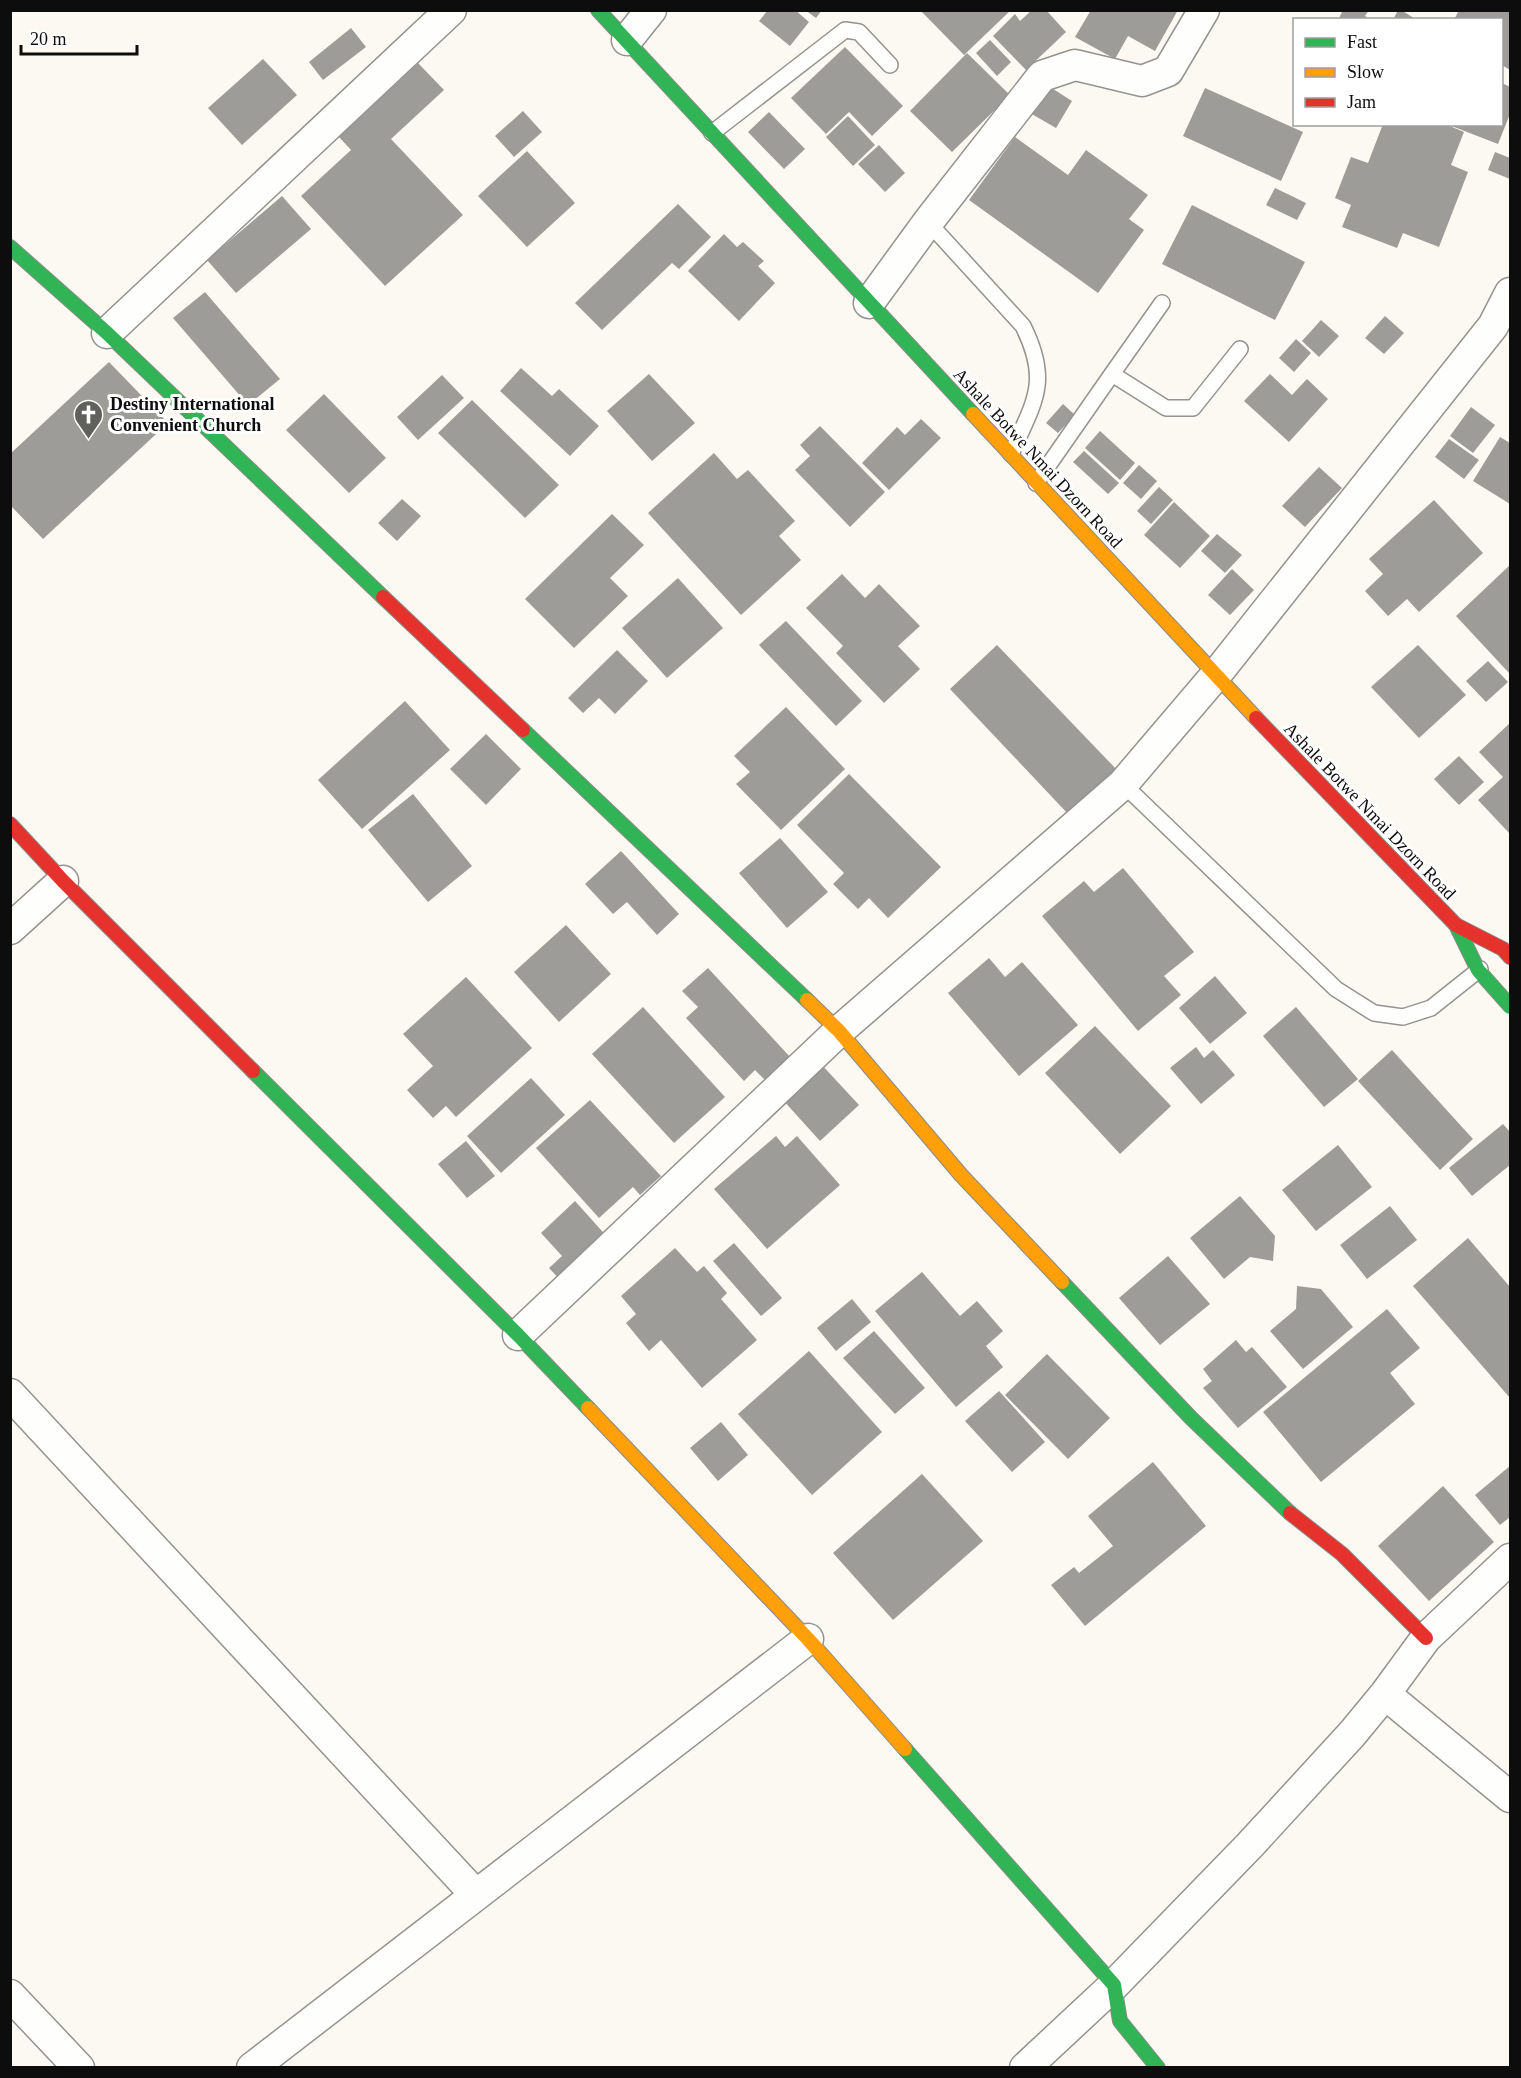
<svg xmlns="http://www.w3.org/2000/svg" width="1521" height="2078" font-family="'Times New Roman',serif">
	<style>
		.building { fill: #9e9c98 }
		.lines { fill: none; stroke-linecap: round; stroke-linejoin: round }
		.lane-casing { stroke: #949390; stroke-width: 18 }
		.street-casing { stroke: #949390; stroke-width: 33 }
		.fast-casing { stroke: #8b8a87; stroke-width: 16 }
		.slow-casing { stroke: #8b8a87; stroke-width: 16 }
		.jam-casing { stroke: #8b8a87; stroke-width: 16 }
		.lane { stroke: #fefefd; stroke-width: 15 }
		.street { stroke: #fefefd; stroke-width: 30 }
		.fast { stroke: #30b455; stroke-width: 14 }
		.slow { stroke: #ff9f0a; stroke-width: 14 }
		.jam { stroke: #e5322d; stroke-width: 14 }
		.labels { text-anchor: middle; stroke-width: 6; stroke-linejoin: round; paint-order: stroke }
		.poi-label { font-size: 18px; font-weight: bold; fill: #0d0d0d; stroke: #fff; text-anchor: start }
		.street-label { font-size: 18px; fill: #0d0d0d; stroke: #fff }
	</style>
	<rect width="100%" height="100%" fill="#fbf9f2"/>
	<path class="building" d="M768,10H795L809,22L790,46L759,21Z
		M805,10H822L816,18Z
		M920,10H1011L964,55Z
		M1032,10H1046L1066,32L1026,70L993,36L1015,14L1020,21Z
		M1091,10H1178L1155,51L1128,36L1115,59L1075,37Z
		M1343,10H1369L1365,16L1371,20H1338Z
		M1398,10H1401L1417,20H1393Z
		M1459,10H1510V70L1502,65V20H1454Z
		M351,28L366,47L323,80L309,62Z
		M990,40L1011,62L997,76L976,53Z
		M845,47L903,106L872,136L849,112L826,134L791,98Z
		M967,53L1010,95L952,152L910,111Z
		M263,59L297,95L242,145L208,108Z
		M418,63L444,90L391,139L463,215L385,286L301,196L351,150L339,137Z
		M1502,83L1510,87V114L1498,144L1449,125L1502,124Z
		M1047,85L1072,101L1056,128L1030,113Z
		M1205,88L1303,132L1281,181L1183,136Z
		M523,111L542,132L514,157L495,136Z
		M769,112L805,149L784,169L748,132Z
		M848,116L875,145L853,166L826,137Z
		M1383,124H1445L1464,132L1451,165L1468,172L1439,247L1403,233L1397,248L1342,227L1351,205L1335,198L1351,157L1368,163Z
		M1015,137L1068,175L1086,150L1148,195L1129,219L1144,230L1098,293L969,200Z
		M879,145L905,173L885,192L858,164Z
		M527,151L575,203L527,247L478,196Z
		M1495,152L1510,158V179L1488,170Z
		M1275,188L1306,203L1297,220L1266,205Z
		M282,196L311,229L236,293L207,260Z
		M678,204L711,237L679,269L672,263L602,330L575,303Z
		M1192,205L1305,262L1275,320L1162,264Z
		M724,234L737,247L743,242L764,261L758,266L775,283L739,321L688,271Z
		M205,292L280,379L248,405L173,318Z
		M1385,316L1404,333L1384,354L1365,338Z
		M1321,320L1339,336L1319,357L1302,341Z
		M1296,339L1311,353L1294,372L1279,358Z
		M109,362L168,423L43,539L10,505V454Z
		M521,368L552,396L559,389L599,426L570,456L500,391Z
		M649,374L695,423L652,461L607,411Z
		M1270,374L1292,395L1307,379L1328,399L1289,442L1244,401Z
		M442,375L464,398L418,440L397,417Z
		M324,394L386,458L349,493L286,430Z
		M472,400L559,485L525,518L438,433Z
		M1063,404L1075,415L1058,433L1046,423Z
		M1471,407L1495,425L1473,453L1450,436Z
		M921,419L941,438L889,490L862,463L897,427L905,435Z
		M820,426L885,492L850,527L795,470L810,456L800,445Z
		M1100,431L1135,463L1120,480L1085,448Z
		M1500,437L1510,443V504L1473,481Z
		M1449,439L1479,460L1464,479L1435,457Z
		M1084,451L1119,483L1108,494L1073,462Z
		M714,453L737,479L748,470L795,521L779,536L801,560L741,615L648,513Z
		M1139,465L1157,481L1141,499L1123,483Z
		M1319,467L1342,488L1305,527L1282,506Z
		M1159,487L1173,500L1151,524L1137,511Z
		M402,499L421,516L397,541L378,523Z
		M1434,500L1483,553L1419,612L1407,599L1388,616L1365,591L1383,574L1369,559Z
		M1174,502L1210,536L1180,568L1144,535Z
		M612,514L644,545L610,578L628,596L574,648L525,599Z
		M1217,534L1242,555L1225,573L1201,551Z
		M1510,565V671L1509,673L1456,616Z
		M1232,569L1254,590L1230,615L1208,595Z
		M842,574L865,598L879,584L920,626L898,646L920,669L884,703L836,653L843,646L806,608Z
		M678,578L723,628L667,678L622,628Z
		M786,621L862,701L836,726L759,645Z
		M997,645L1118,771L1070,816L950,689Z
		M1418,645L1466,695L1419,738L1371,687Z
		M617,650L648,681L615,714L599,698L583,713L568,698Z
		M1488,661L1508,682L1486,702L1466,681Z
		M405,701L450,750L362,829L318,780Z
		M786,707L845,769L781,830L736,784L750,772L734,756Z
		M1510,723V834L1478,800L1503,777L1479,752Z
		M486,734L521,769L486,805L450,769Z
		M1459,756L1484,782L1459,805L1434,779Z
		M849,774L941,867L888,918L869,898L858,909L833,884L844,873L797,825Z
		M413,794L472,866L428,902L368,830Z
		M780,838L828,892L787,928L739,873Z
		M621,851L679,914L657,935L627,902L613,914L585,884Z
		M1123,868L1194,952L1164,976L1181,995L1138,1031L1042,916L1084,881L1094,892Z
		M566,925L611,974L559,1022L514,972Z
		M989,958L1005,977L1022,962L1078,1025L1019,1076L948,993Z
		M708,968L791,1058L766,1081L755,1070L744,1081L686,1018L698,1007L682,991Z
		M1215,976L1247,1013L1210,1044L1179,1008Z
		M466,977L532,1048L456,1117L446,1106L433,1118L407,1090L433,1066L403,1034Z
		M643,1007L725,1097L674,1143L592,1054Z
		M1296,1007L1358,1079L1324,1107L1263,1036Z
		M1095,1026L1171,1106L1120,1154L1045,1073Z
		M1196,1047L1204,1058L1213,1050L1235,1075L1201,1104L1170,1068Z
		M1392,1050L1473,1139L1440,1170L1358,1081Z
		M821,1064L859,1105L820,1141L782,1099Z
		M531,1078L565,1115L501,1173L467,1136Z
		M590,1100L661,1176L640,1195L633,1187L599,1218L536,1148Z
		M1503,1124L1510,1132V1165L1472,1196L1449,1168Z
		M776,1136L785,1147L797,1136L840,1185L767,1249L714,1189Z
		M466,1141L495,1176L467,1198L438,1164Z
		M1338,1145L1372,1187L1316,1231L1282,1190Z
		M1240,1196L1275,1236L1273,1261L1250,1257L1224,1279L1190,1238Z
		M575,1201L610,1240L562,1282L549,1268L562,1256L541,1233Z
		M1390,1206L1417,1240L1367,1279L1340,1245Z
		M1468,1238L1510,1287V1398L1413,1286Z
		M734,1243L782,1298L761,1316L713,1261Z
		M675,1248L697,1272L704,1266L727,1293L721,1299L757,1340L702,1388L661,1340L649,1351L626,1323L636,1314L621,1296Z
		M1168,1256L1210,1304L1160,1345L1119,1298Z
		M922,1272L960,1316L977,1301L1003,1331L986,1346L1003,1367L956,1407L875,1311Z
		M1297,1286L1321,1289L1353,1327L1303,1369L1270,1331L1296,1309Z
		M852,1299L871,1322L836,1351L817,1328Z
		M1387,1309L1420,1348L1390,1373L1415,1404L1321,1482L1263,1412Z
		M874,1331L925,1388L895,1414L843,1358Z
		M1236,1340L1246,1352L1252,1347L1287,1387L1238,1428L1203,1388L1212,1381L1203,1369Z
		M809,1351L882,1432L812,1495L738,1414Z
		M1047,1354L1110,1418L1068,1459L1005,1395Z
		M999,1391L1045,1442L1012,1472L965,1421Z
		M721,1422L748,1455L718,1481L690,1448Z
		M1153,1462L1206,1526L1085,1626L1051,1585L1074,1567L1079,1573L1113,1546L1088,1516Z
		M1510,1466V1517L1500,1525L1475,1495Z
		M922,1474L983,1541L893,1620L833,1553Z
		M1443,1486L1494,1542L1429,1601L1378,1546Z"/>
	<g class="lines">
		<defs>
			<path id="lane" d="M712,133L845,30L859,32L890,65
				M928,222L1023,326C1051,382 1034,402 1011,454
				M1112,374L1162,303
				M1036,483L1112,374L1166,408H1193L1240,349
				M1123,784L1336,989L1374,1013L1403,1017L1431,1008L1480,969"/>
			<path id="street" d="M627,40L651,10
				M869,303L928,222L1042,76L1075,65L1142,81L1168,71L1204,10
				M107,333L451,10
				M10,929L63,881
				M518,1335L839,1031L1123,784L1215,676L1493,326L1510,293
				M10,1394L476,1895
				M1385,1694L1510,1797
				M10,1995L79,2068
				M252,2068L808,1639
				M1025,2068L1114,1985L1250,1845L1352,1734L1385,1694L1426,1638L1510,1559"/>
			<path id="fast" d="M598,10L973,414
				M10,247L107,333L383,597
				M523,730L807,1000
				M1456,925L1478,970L1510,1006
				M253,1071L518,1335L588,1408
				M1062,1282L1191,1418L1290,1513
				M905,1749L1114,1985L1120,2021L1158,2068"/>
			<path id="slow" d="M973,414L1256,718
				M807,1000L839,1031L961,1175L1062,1282
				M588,1408L808,1639L905,1749"/>
			<path id="jam" d="M383,597L523,730
				M1256,718L1456,925L1503,949L1510,957
				M10,824L63,881L253,1071
				M1290,1513L1342,1554L1426,1638"/>
		</defs>
		<use href="#lane" class="lane-casing"/>
		<use href="#street" class="street-casing"/>
		<use href="#fast" class="fast-casing"/>
		<use href="#slow" class="slow-casing"/>
		<use href="#jam" class="jam-casing"/>
		<use href="#lane" class="lane"/>
		<use href="#street" class="street"/>
		<use href="#fast" class="fast"/>
		<use href="#slow" class="slow"/>
		<use href="#jam" class="jam"/>
	</g>
	<defs>
		<symbol id="church-pin" viewBox="-11 -11 22 30"><path d="M0 17L-7.5 6A9.5 9.5 0 1 1 7.5 6Z" fill="#60605d" stroke="#fff"/><path d="M-1.2-6h2.4v3.5h3.3v2.4h-3.3V6h-2.4V-.1h-3.3v-2.4h3.3Z" fill="#fff"/></symbol>
	</defs>
	<g fill-rule="evenodd">
		<use href="#church-pin" x="72" y="398" width="33" height="45"/>
	</g>
	<g class="labels">
		<g class="poi-label">
			<text x="110" y="410">Destiny International<tspan x="110" dy="21">Convenient Church</tspan></text>
		</g>
		<g class="street-label">
			<text transform="translate(1038 458) rotate(47)" y="6">Ashale Botwe Nmai Dzorn Road</text>
			<text transform="translate(1370 811) rotate(46)" y="6">Ashale Botwe Nmai Dzorn Road</text>
		</g>
	</g>
	<rect width="1521" height="2078" fill="none" stroke="#0d0d0d" stroke-width="24"/>
	<rect x="1293" y="18" width="210" height="108" fill="#ffffff" stroke="#9e9e9e" stroke-width="1.5"/>
	<rect x="1305" y="38" width="30" height="9" fill="#30b455" stroke="#9e9e9e" stroke-width="1.5"/>
	<text x="1347" y="48" font-size="18" fill="#0d0d0d">Fast</text>
	<rect x="1305" y="68" width="30" height="9" fill="#ff9f0a" stroke="#9e9e9e" stroke-width="1.5"/>
	<text x="1347" y="78" font-size="18" fill="#0d0d0d">Slow</text>
	<rect x="1305" y="98" width="30" height="9" fill="#e5322d" stroke="#9e9e9e" stroke-width="1.5"/>
	<text x="1347" y="108" font-size="18" fill="#0d0d0d">Jam</text>
	<path d="M21 45v9h116v-9" fill="none" stroke="#0d0d0d" stroke-width="3"/>
	<text x="30" y="45" font-size="18" fill="#0d0d0d" stroke="#ffffff" stroke-width="4.5" paint-order="stroke">20 m</text>
</svg>
